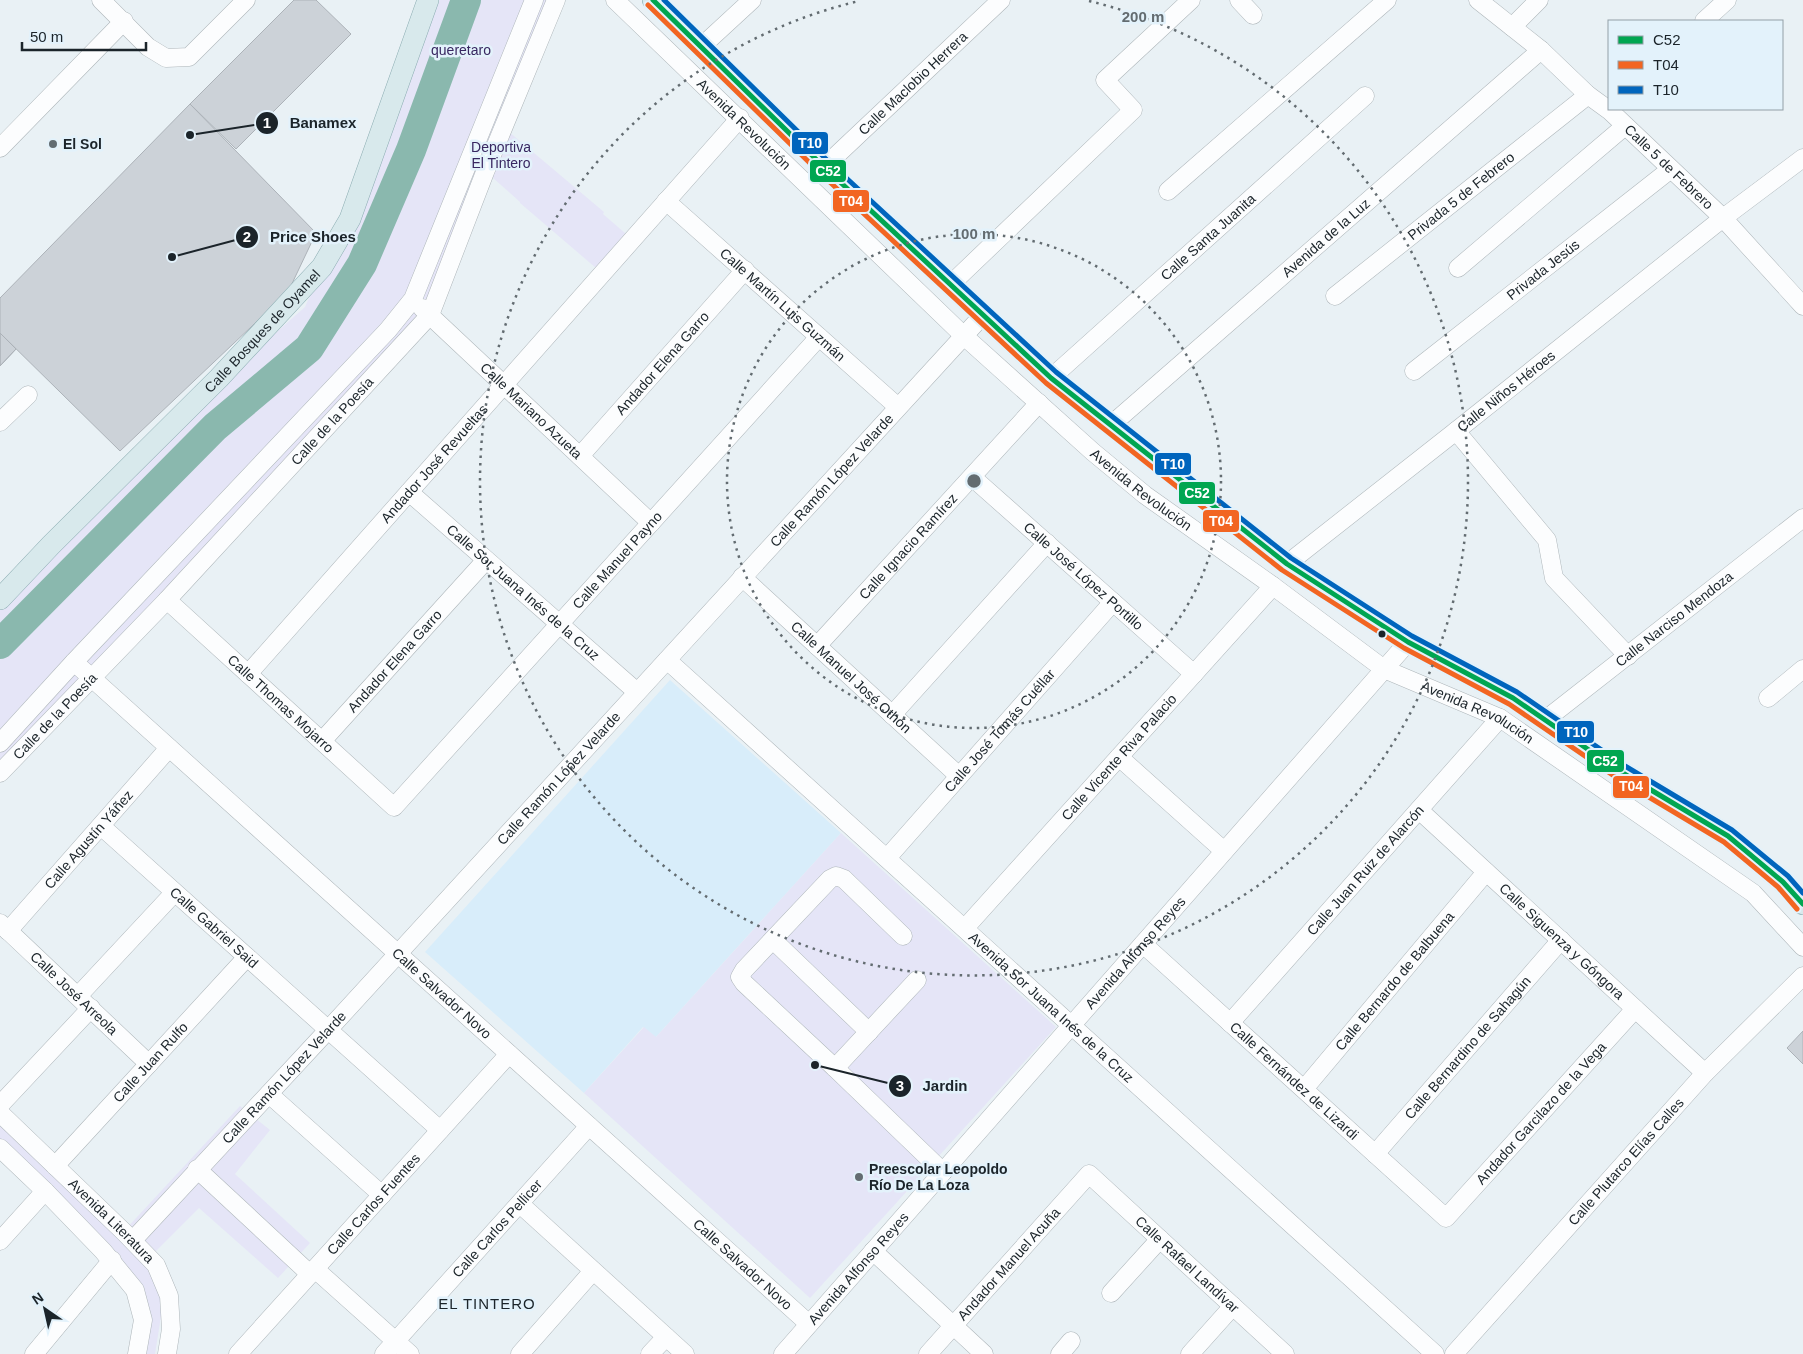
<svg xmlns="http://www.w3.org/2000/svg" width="1803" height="1354" font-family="Arial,sans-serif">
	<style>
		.built { fill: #d8edfa }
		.green { fill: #e5e5f7 }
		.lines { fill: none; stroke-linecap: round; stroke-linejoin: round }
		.river { stroke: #8ab8ae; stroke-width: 30 }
		.building { fill: #ccd2d8; stroke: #acb2b8 }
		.minor-casing { stroke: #aeb6ba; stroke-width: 19 }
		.major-casing { stroke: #8cadb2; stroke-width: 22 }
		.minor { stroke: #fcfdfe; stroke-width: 18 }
		.major { stroke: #d8e9ec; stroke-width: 21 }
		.bus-1-casing { stroke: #e3f2fb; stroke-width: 9 }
		.bus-2-casing { stroke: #e3f2fb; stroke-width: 9 }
		.bus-3-casing { stroke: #e3f2fb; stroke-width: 9 }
		.bus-1 { stroke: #00a651; stroke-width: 5 }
		.bus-2 { stroke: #f26522; stroke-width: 5 }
		.bus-3 { stroke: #0065bd; stroke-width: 5 }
		.ring { fill: none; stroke: #636c71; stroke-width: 2.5; stroke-dasharray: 2.5 5 }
		.poi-dot { fill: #636c71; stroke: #e3f2fb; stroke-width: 2 }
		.bus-dot { fill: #1b242a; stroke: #e3f2fb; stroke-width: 2 }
		.labels { text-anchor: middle; stroke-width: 5; stroke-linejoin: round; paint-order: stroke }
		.park-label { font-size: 14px; fill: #382761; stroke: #e3f2fb }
		.street-label { font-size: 14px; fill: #1b242a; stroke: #e3f2fb }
		.poi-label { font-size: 14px; font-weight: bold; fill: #1b242a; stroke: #e3f2fb; text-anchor: start }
		.neighbourhood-label { font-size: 15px; letter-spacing: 1px; fill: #1b242a; stroke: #e3f2fb }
		.centre { fill: #636c71; stroke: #e3f2fb; stroke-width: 2.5 }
		.ring-label { font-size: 15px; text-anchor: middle; font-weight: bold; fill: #636c71; stroke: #e3f2fb; stroke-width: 5; stroke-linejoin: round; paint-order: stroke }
		.leader { fill: none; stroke: #1b242a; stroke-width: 2 }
		.callout-dot { fill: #1b242a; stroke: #e3f2fb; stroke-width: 2 }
		.mark-label { font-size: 15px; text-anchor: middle; font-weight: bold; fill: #fff }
		.callout-label { font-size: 15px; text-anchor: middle; font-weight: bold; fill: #1b242a; stroke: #e3f2fb; stroke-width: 5; stroke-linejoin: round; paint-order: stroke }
		.line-badge { stroke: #e3f2fb; stroke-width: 2 }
		.badge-label { font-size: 14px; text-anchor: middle; font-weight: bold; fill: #fff }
	</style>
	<rect width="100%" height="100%" fill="#e9f1f5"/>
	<path class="built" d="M670,680L841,833L655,1038L643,1027L584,1093L425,952Z"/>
	<path class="green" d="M426,0H534L423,275L358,362L0,743V606L167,429L305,307L384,123Z
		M538,0H552L501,125L604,212L603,214L633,240L603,274L520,203V202L484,170L436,284L407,333L0,766V751L398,322Z
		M841,833L1056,1027L810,1298L584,1093L644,1027L656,1037Z
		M240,1106L270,1130L235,1174L310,1243L278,1278L199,1208L147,1260L163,1304L155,1354H136L146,1302L0,1156V1120L124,1231Z"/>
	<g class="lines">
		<path class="river" d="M0,644L215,427L309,348L362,264L411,150L466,0"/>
	</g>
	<path class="building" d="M294,0H316L351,34L236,149L190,104Z
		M190,104L316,233L288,292L120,451L0,333V298Z
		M0,333L16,349L0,366Z
		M0,333L16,349L0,366Z
		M1803,1031V1064L1787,1048Z"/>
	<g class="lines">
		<defs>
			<g id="minor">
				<path d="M101,0L148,47L166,58L189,57L246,0"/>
				<path id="s1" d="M615,0L964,336L1093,452L1145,495L1273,586L1384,669L1500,718L1753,893L1803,947"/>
				<path d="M1239,0L1253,15"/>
				<path id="s2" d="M1478,0L1541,50L1588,95L1610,111L1723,218L1803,306"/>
				<path d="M1704,21L1727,0"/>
				<path d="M1512,27L1539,0"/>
				<path d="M701,47L752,0"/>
				<path d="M0,148L124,21"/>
				<path id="s3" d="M824,167L1001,0"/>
				<path d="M1168,191L1387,0"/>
				<path id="s4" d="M666,201L898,407"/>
				<path d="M1458,268L1625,126"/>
				<path d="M950,285L1133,110L1105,80L1191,0"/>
				<path id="s5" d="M1335,296L1588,95"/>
				<path id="s6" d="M422,308L651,523"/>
				<path id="s7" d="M1414,371L1671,169"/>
				<path id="s8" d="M1051,378L1365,96"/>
				<path d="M0,422L28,395"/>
				<path id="s9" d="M1111,425L1541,50"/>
				<path d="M1456,431L1547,540L1554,578L1628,656"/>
				<path id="s10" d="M580,456L745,270"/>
				<path id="s11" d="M972,477L1194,674"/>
				<path id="s12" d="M409,492L637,692"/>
				<path id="s13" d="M1287,564L1456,431L1723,218L1803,158"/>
				<path id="s14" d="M742,577L959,776"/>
				<path id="s15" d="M167,600L394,807L819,337"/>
				<path id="s16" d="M817,646L1039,403"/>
				<path id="s17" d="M667,660L1435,1354"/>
				<path id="s18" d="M74,662L809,1324"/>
				<path id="s19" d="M248,674L740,118"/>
				<path d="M1768,698L1803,669"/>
				<path d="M892,715L1047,543"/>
				<path id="s20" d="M1545,720L1803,518"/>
				<path id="s21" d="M322,741L486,560"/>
				<path d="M0,743L74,662L388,330L413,299L534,0"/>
				<path d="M1119,757L1224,851"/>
				<path id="s22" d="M0,773L167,600L430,315L485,172L556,0"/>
				<path id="s23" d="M1419,810L1705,1073"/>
				<path id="s24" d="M101,826L440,1130"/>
				<path id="s25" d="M887,858L1113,602"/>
				<path id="s26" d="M0,923L149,1064"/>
				<path id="s27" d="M965,928L1273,586"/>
				<path id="s28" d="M8,931L169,748"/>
				<path d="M773,940L869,1032"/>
				<path id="s29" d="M1143,944L1446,1218L1635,1009"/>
				<path d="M917,980L835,1068L943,1172"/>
				<path d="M78,996L174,893"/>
				<path id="s30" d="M1230,1023L1500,718"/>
				<path d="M835,1068L744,983L740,977L744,970L830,879L836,876L844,879L903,936"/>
				<path id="s31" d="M1304,1089L1486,872"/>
				<path d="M269,1094L382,1195"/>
				<path d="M0,1105L91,1008"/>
				<path id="s32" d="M0,1113L124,1232L156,1265L169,1296L171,1329L167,1354"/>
				<path d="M0,1148L45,1191L103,1251L135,1290L143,1320L137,1354"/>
				<path id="s33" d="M1375,1154L1561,940"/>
				<path id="s34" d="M55,1166L247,957"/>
				<path d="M197,1169L310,1274"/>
				<path d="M520,1204L685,1354"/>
				<path id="s35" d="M133,1240L328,1030L983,315"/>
				<path d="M0,1241L45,1191"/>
				<path d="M873,1251L984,1354"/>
				<path d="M315,1269L410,1354"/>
				<path d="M1111,1293L1160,1239"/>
				<path d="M34,1354L112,1260"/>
				<path id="s36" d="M238,1354L509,1054"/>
				<path id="s37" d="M384,1354L589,1126"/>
				<path d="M520,1354L593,1271"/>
				<path d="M650,1354L666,1337"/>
				<path id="s38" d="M783,1354L1408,642"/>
				<path id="s39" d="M928,1354L1089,1174L1285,1354"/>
				<path d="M1060,1354L1071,1341"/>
				<path d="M1190,1354L1233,1306"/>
				<path id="s40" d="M1454,1354L1705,1073L1803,976"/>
			</g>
			<g id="major">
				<path d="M653,0L824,167L1051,378L1287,564L1408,642L1513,698L1621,772L1728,836L1783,882L1803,904"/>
				<path id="s41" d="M0,599L51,545L219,378L322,267L350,219L428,0"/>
			</g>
		</defs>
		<use href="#minor" class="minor-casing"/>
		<use href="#major" class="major-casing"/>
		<use href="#minor" class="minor"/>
		<use href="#major" class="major"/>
		<defs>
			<path id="bus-1" d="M653,0L824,167L1051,378L1287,564L1408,642L1513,698L1621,772L1728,836L1783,882L1803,904"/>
			<path id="bus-2" d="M648,5L819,172L1046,383L1282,570L1404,648L1509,704L1617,778L1724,842L1778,887L1797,909"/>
			<path id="bus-3" d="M664,0L829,162L1056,372L1291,558L1412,636L1517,692L1625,766L1732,830L1788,876L1803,893"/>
		</defs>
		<use href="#bus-1" class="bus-1-casing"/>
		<use href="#bus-2" class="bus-2-casing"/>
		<use href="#bus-3" class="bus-3-casing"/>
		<use href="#bus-1" class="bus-1"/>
		<use href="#bus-2" class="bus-2"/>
		<use href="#bus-3" class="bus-3"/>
	</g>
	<g class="ring">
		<circle cx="974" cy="481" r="247"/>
		<path d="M1089 1A494 494 0 1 1 859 1"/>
	</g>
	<g class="poi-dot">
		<circle cx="53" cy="144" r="5"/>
		<circle cx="859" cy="1177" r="5"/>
	</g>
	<circle class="bus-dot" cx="1382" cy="634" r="4.5"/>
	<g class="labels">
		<g class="park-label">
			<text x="461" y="55">queretaro</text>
			<text x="501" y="152">Deportiva<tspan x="501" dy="16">El Tintero</tspan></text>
		</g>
		<g class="street-label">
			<text dy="5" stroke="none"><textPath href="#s3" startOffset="122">Calle Maclobio Herrera</textPath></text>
			<text dy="5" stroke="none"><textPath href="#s1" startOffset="179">Avenida Revolución</textPath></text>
			<text dy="5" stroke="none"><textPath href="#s2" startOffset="254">Calle 5 de Febrero</textPath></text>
			<text dy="5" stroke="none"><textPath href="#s5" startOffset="161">Privada 5 de Febrero</textPath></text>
			<text dy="5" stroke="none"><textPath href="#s8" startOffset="211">Calle Santa Juanita</textPath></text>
			<text dy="5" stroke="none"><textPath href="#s9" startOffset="285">Avenida de la Luz</textPath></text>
			<text dy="5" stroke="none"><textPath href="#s7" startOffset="164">Privada Jesús</textPath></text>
			<text dy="5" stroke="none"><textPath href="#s4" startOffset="156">Calle Martín Luis Guzmán</textPath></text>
			<text dy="5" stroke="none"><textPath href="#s41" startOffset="375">Calle Bosques de Oyamel</textPath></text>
			<text dy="5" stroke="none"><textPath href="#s10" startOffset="124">Andador Elena Garro</textPath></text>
			<text dy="5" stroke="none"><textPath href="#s13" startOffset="279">Calle Niños Héroes</textPath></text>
			<text dy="5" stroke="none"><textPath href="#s6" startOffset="150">Calle Mariano Azueta</textPath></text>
			<text dy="5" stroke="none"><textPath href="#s22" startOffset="484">Calle de la Poesía</textPath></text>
			<text dy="5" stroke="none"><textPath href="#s19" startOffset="281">Andador José Revueltas</textPath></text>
			<text dy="5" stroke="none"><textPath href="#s35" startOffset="1032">Calle Ramón López Velarde</textPath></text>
			<text dy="5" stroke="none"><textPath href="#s1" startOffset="719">Avenida Revolución</textPath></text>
			<text dy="5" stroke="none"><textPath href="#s16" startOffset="135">Calle Ignacio Ramírez</textPath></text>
			<text dy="5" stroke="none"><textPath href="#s15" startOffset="640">Calle Manuel Payno</textPath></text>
			<text dy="5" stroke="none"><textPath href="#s11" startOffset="149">Calle José López Portillo</textPath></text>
			<text dy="5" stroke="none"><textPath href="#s12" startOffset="152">Calle Sor Juana Inés de la Cruz</textPath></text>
			<text dy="5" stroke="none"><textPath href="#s20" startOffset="164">Calle Narciso Mendoza</textPath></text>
			<text dy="5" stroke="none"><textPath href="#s21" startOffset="108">Andador Elena Garro</textPath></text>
			<text dy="5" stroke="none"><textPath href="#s14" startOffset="148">Calle Manuel José Othón</textPath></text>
			<text dy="5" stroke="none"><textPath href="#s15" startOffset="154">Calle Thomas Mojarro</textPath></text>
			<text dy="5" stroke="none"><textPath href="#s1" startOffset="1124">Avenida Revolución</textPath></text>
			<text dy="5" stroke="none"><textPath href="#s22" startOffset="79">Calle de la Poesía</textPath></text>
			<text dy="5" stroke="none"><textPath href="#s25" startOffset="170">Calle José Tomás Cuéllar</textPath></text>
			<text dy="5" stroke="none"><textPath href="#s27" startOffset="230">Calle Vicente Riva Palacio</textPath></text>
			<text dy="5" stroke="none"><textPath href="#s35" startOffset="628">Calle Ramón López Velarde</textPath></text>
			<text dy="5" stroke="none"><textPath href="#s28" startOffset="122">Calle Agustín Yáñez</textPath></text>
			<text dy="5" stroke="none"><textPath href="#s30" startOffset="204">Calle Juan Ruiz de Alarcón</textPath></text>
			<text dy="5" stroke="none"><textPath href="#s24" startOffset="152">Calle Gabriel Said</textPath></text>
			<text dy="5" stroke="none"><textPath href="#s23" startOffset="194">Calle Siguenza y Góngora</textPath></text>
			<text dy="5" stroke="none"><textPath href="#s38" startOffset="534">Avenida Alfonso Reyes</textPath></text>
			<text dy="5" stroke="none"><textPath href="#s31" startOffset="141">Calle Bernardo de Balbuena</textPath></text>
			<text dy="5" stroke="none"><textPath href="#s26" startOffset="102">Calle José Arreola</textPath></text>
			<text dy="5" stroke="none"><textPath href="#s18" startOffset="495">Calle Salvador Novo</textPath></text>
			<text dy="5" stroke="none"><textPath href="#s17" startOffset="518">Avenida Sor Juana Inés de la Cruz</textPath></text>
			<text dy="5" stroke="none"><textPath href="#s33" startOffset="141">Calle Bernardino de Sahagún</textPath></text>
			<text dy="5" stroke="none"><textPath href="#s34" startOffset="141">Calle Juan Rulfo</textPath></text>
			<text dy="5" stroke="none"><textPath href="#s35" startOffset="222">Calle Ramón López Velarde</textPath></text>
			<text dy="5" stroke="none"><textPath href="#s29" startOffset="204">Calle Fernández de Lizardi</textPath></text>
			<text dy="5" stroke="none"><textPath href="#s29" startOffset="550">Andador Garcilazo de la Vega</textPath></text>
			<text dy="5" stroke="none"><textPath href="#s40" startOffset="258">Calle Plutarco Elías Calles</textPath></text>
			<text dy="5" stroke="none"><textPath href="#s36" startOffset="202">Calle Carlos Fuentes</textPath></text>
			<text dy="5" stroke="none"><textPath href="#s32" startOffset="155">Avenida Literatura</textPath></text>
			<text dy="5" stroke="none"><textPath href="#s37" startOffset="169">Calle Carlos Pellicer</textPath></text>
			<text dy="5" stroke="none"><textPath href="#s18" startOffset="900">Calle Salvador Novo</textPath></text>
			<text dy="5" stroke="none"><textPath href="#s39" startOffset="121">Andador Manuel Acuña</textPath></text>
			<text dy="5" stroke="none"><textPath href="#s39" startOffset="375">Calle Rafael Landívar</textPath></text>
			<text dy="5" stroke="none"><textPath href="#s38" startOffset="114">Avenida Alfonso Reyes</textPath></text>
		</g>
		<g class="poi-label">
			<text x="63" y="149">El Sol</text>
			<text x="869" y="1174">Preescolar Leopoldo<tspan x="869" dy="16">Río De La Loza</tspan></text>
		</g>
		<g class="neighbourhood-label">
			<text x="487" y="1309">EL TINTERO</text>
		</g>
	</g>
	<circle cx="974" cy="481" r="8" class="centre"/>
	<g class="ring-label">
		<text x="1143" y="22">200 m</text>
		<text x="974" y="239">100 m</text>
	</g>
	<path class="leader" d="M190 135L267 123M172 257L247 237M815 1065L900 1086"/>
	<g class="callout-dot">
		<circle cx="190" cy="135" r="5"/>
		<circle cx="172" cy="257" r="5"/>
		<circle cx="815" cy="1065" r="5"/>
		<circle cx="267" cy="123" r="12"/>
		<circle cx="247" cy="237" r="12"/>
		<circle cx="900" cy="1086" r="12"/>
	</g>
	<g class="mark-label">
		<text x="267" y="128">1</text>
		<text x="247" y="242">2</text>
		<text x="900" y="1091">3</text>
	</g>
	<g class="callout-label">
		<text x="323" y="128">Banamex</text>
		<text x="313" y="242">Price Shoes</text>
		<text x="945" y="1091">Jardin</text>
	</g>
	<g class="line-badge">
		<rect x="791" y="131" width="38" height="24" rx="5" fill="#0065bd"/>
		<rect x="809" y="159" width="38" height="24" rx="5" fill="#00a651"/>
		<rect x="832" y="189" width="38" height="24" rx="5" fill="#f26522"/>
		<rect x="1154" y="452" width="38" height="24" rx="5" fill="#0065bd"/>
		<rect x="1178" y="481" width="38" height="24" rx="5" fill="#00a651"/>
		<rect x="1202" y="509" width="38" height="24" rx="5" fill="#f26522"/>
		<rect x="1556" y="720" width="39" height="24" rx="5" fill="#0065bd"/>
		<rect x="1586" y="749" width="39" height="24" rx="5" fill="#00a651"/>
		<rect x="1612" y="775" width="38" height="24" rx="5" fill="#f26522"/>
	</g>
	<g class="badge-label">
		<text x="810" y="148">T10</text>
		<text x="828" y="176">C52</text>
		<text x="851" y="206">T04</text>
		<text x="1173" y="469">T10</text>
		<text x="1197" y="498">C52</text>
		<text x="1221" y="526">T04</text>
		<text x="1576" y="737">T10</text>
		<text x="1605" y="766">C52</text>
		<text x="1631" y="791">T04</text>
	</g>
	<rect x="1608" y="20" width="175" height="90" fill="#e3f2fb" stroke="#93a0a7"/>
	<rect x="1618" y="36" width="25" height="8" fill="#00a651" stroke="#93a0a7"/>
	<text x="1653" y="45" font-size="15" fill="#1b242a">C52</text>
	<rect x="1618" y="61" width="25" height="8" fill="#f26522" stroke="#93a0a7"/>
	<text x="1653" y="70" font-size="15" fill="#1b242a">T04</text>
	<rect x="1618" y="86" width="25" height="8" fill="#0065bd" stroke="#93a0a7"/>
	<text x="1653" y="95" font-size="15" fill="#1b242a">T10</text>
	<g transform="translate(45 1309) rotate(326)" stroke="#e3f2fb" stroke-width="4" paint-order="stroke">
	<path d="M0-4L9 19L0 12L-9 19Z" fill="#1b242a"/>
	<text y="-8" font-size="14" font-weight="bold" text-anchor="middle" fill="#1b242a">N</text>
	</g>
	<path d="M22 42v8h124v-8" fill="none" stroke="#1b242a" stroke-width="2.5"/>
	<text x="30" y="42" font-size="15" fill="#1b242a" stroke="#e3f2fb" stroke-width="4" paint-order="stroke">50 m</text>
</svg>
